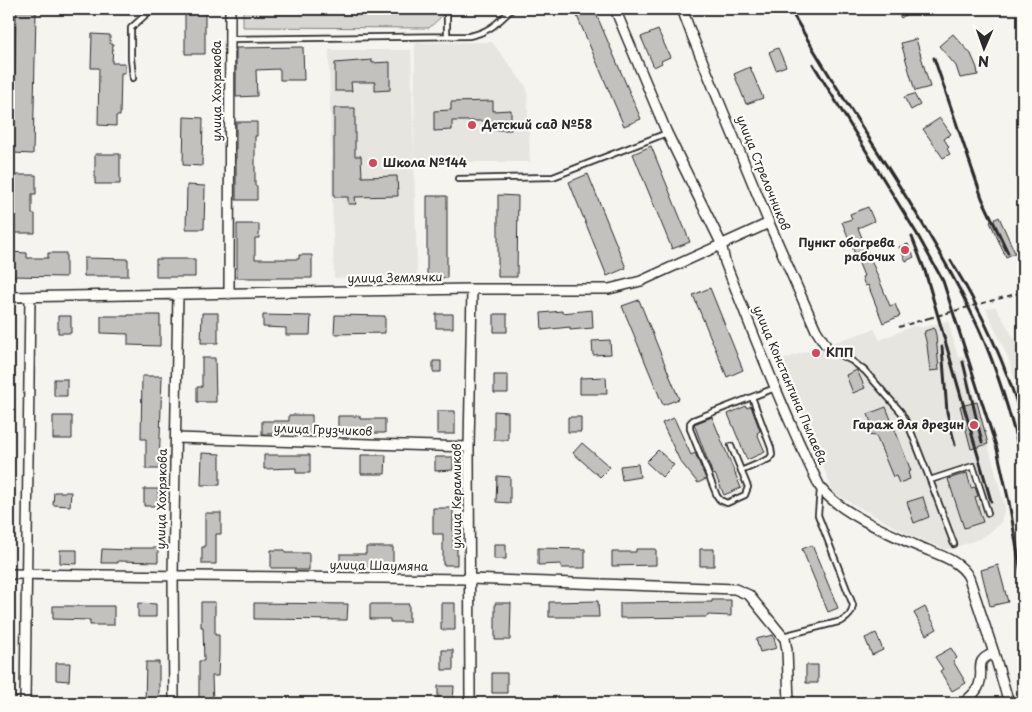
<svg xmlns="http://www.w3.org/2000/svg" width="1032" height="712" font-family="'Playpen Sans',sans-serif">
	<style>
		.built { fill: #e6e5e0 }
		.green { fill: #d7d6d2; stroke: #81807e }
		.building { fill: #c2c1be; stroke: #2b2b2b }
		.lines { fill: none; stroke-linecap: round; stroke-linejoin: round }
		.service-casing { stroke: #2b2b2b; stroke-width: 8 }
		.minor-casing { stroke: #2b2b2b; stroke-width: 12 }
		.path { stroke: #2b2b2b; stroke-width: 2; stroke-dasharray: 5 4; stroke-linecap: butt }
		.service { stroke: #fdfcf7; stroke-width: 4.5 }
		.minor { stroke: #fdfcf7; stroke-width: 9 }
		.rail { stroke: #2b2b2b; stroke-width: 3 }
		.path-bridge { stroke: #2b2b2b; stroke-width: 2; stroke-dasharray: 5 4; stroke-linecap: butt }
		.poi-dot { fill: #d1495b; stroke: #fdfcf7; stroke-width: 2 }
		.labels { text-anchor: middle; stroke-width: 4.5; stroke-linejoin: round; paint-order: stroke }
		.street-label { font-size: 12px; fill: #2b2b2b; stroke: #fdfcf7 }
		.poi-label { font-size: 12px; font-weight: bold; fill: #2b2b2b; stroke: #fdfcf7; text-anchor: start }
	</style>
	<rect width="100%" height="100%" fill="#f5f4ef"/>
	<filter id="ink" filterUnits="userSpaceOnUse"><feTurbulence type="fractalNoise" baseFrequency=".02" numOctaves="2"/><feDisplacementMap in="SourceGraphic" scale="10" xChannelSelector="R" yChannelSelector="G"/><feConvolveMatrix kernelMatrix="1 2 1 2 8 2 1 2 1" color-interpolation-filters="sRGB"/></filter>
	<g filter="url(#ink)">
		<path class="built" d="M492,42L527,88L530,162H414L417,275L334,278L329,50H411L414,161L415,43Z
			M995,306L1023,354V408L1009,360L986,309Z
			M948,321L958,357L964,356L1005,507L1001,522L989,533L979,539L951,549H945L910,535L844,499L833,492L781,360L874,329L880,340L913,326L923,327Z"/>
		<path class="green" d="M243,9H442V16L429,28L243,27Z"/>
		<path class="building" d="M185,9H205V54H185Z
			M574,9H594L641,119L624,126Z
			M895,9H914L901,18Z
			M16,11H36L33,154L13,153Z
			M658,30L670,57L661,61L662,63L654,67L641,37Z
			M92,34L110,35V44H113L112,63H125V73H121L120,116H116V126L98,125L99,68H91Z
			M953,34L971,54L977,68L978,75L960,78L956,66L939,46Z
			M916,39L930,87L915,91L901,43Z
			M303,47L304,80H280V69L256,70L257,96L236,97V48Z
			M778,48L786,66L776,70L769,52Z
			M372,60V63L390,62V90L375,91V82H351L352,91H335V63Z
			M750,67L763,98L746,104L734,74Z
			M914,94L920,105L911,110L904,97Z
			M493,101V111L511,110V130H493V121H452V130L434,131V111L451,110V102Z
			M334,108H355V156H361L362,177L397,176L398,196L355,197L356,204H348V197H334Z
			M184,117L203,118L202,166L183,165Z
			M940,118L951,134L944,139L949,147L947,149L950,154L943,158L923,129Z
			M236,122H257V136H255V186H257V200H236Z
			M651,146L690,242L672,249L633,154Z
			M95,154H120V184H95Z
			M588,174L626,268L607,276L569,182Z
			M12,175H36V194H32V214H35V233H11Z
			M187,185L205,186L204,229H186Z
			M498,195L518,196L517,277H498Z
			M427,196H447V278L427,277Z
			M868,207L874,221L858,228L890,306L895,304L900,316L883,323L868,285L865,286L862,277L864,276L842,222L852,219L850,214Z
			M999,217L1015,253L1006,257L990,222Z
			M237,224H259V238H255V259H299V255H312V278H237Z
			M908,244L914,257L906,261L899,247Z
			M10,252L27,253V258H48V253H66V277L10,276Z
			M84,258L128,259V276H84Z
			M156,259H195V277H156Z
			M710,288L743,370L727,377L693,295Z
			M639,300L679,399L663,405L622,306Z
			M592,310L593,328L570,330V327L542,330L541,313L562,311V313Z
			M202,313H218V343H201Z
			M436,314H453V328H436Z
			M494,314H507V332H494Z
			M128,315H160V346L128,345V334L101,333V316H128Z
			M263,315L311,316L310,335H286V328L263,327Z
			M335,315L385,316V333L334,334Z
			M58,316H71V333H58Z
			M934,328L936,335L939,370L930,371L927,345L924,333H925V331Z
			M610,340L611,354L593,355L592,341Z
			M202,358H215L216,402H197V387H202Z
			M433,361H441V372H433Z
			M857,370L865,388L853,393L846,375Z
			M494,375H508V393H494Z
			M142,376H162L159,469H146V439H141Z
			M606,377L607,394H580V378Z
			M54,379H67V396H54Z
			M977,402L988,444L971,449L960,406Z
			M746,406L747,408L751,406L760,431L757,433L765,452L747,460L728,414Z
			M886,407L911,471L908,472L910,479L899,483L896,476L893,477L876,436L867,435L873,428L868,414Z
			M437,411H455V434H437Z
			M494,411L508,412V440H494Z
			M289,415H312V433L262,434V421H289Z
			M53,416H72V439H53Z
			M338,416H360V419H385V433H338Z
			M568,417H581V432H568Z
			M712,417L741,488L724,495L715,474L713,475L694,424Z
			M674,418L691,455L695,453L706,479L698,483L680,461L662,423Z
			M582,443L610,467L600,477L573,453Z
			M658,450L674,465L662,477L646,462Z
			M202,453L220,454V485H201Z
			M264,455H310V473H296V468L264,469Z
			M361,455H386L385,474H361Z
			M435,457H453V470L435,471Z
			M638,464L640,477L622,480L620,466Z
			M967,473L971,488L975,487L978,496L975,497L983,522L964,528L948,479Z
			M497,476L510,477V503L496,502Z
			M144,489H158V506H144Z
			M54,492H71L70,506L53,505Z
			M923,497L929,517L914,523L907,502Z
			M433,508H453V548H457V565H443V534H433Z
			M205,513H221V534H216V564H202V547H205Z
			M494,544H506V559H494Z
			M812,545L838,608L828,612L802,549Z
			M366,547H393V568H340V554H366Z
			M130,548H158V562L118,561V563H101L102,549L130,550Z
			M538,548L585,549V568H561V564L538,565Z
			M636,549H656V565L612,566V552H636Z
			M700,549H714V566H700Z
			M60,550H77V564L60,563Z
			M271,550H285V553H309V570H295V568H271Z
			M998,565L1008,602L990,606L981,570Z
			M712,600H731V616L708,615L707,617L620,618V603L712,602Z
			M598,601L599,617H549V602Z
			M201,602H215V635H219V655L218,676H212L213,703H199V661H204L203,627H201Z
			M138,603L156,604V617H138Z
			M254,603L348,604L347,620L254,619Z
			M441,603H455V630H441Z
			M495,603H511L510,640H495Z
			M370,604H409V622H390V619H370Z
			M53,606H114V625H90V620L53,619Z
			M925,607L937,629L926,635L914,613Z
			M876,633L883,650L872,655L865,638Z
			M773,635L777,648L760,652L756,639Z
			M951,648L957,658L953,661L966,683L952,691L940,671L943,669L935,657Z
			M442,650H453V670H442Z
			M146,662H159V703H145Z
			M56,663H70L69,681L56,680Z
			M806,665H818V683H806Z
			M492,673H507V693H492Z
			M438,686H454L453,703H438Z"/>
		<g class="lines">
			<defs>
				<path id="service" d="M447,9V36
					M230,39L469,36C490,32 497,23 512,9
					M133,78L131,58V28L152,9
					M458,179L553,177L667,133
					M825,344L833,352L852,361L865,371L901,412L910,429L930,480L954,544
					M731,446L748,487L745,495L727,503L720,500L717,496L690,429V423L693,420L775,388
					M741,471L769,459L772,455L771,448L752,397
					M930,480L973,466L988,513
					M783,636L842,621C849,617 852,613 853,605L818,515L820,490"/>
				<path id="minor" d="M615,9L667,133L721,243L725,262C755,338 784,414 820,487C837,511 888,533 915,545C933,553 960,559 969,578L994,653L1009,703
					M682,9L691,33L769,223L816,330L825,344
					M229,294L230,9
					M9,297L472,289H609L641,281L769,223
					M176,438L469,447
					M9,574L470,579L735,589L749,595L785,639L787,650L789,703
					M25,703L30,297
					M174,703L173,576L178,294
					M470,703L469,447L472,289
					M964,703C969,698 977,692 979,685C985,668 972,662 994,653"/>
			</defs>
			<use href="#service" class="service-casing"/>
			<use href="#minor" class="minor-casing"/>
			<path class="path" d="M899,327L929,318"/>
			<use href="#service" class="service"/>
			<use href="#minor" class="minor"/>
			<path class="rail" d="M790,9C850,117 927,216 979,329C999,373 1012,419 1023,466
				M934,58L982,198L1008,253
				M813,64L917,234L943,281L997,449L1009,502L1023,584
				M912,237L925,271L991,501
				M951,261C983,313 1006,364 1023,423
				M942,347L947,412L955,445
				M963,362L982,442"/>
			<path class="path-bridge" d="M929,318L1023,292"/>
		</g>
	</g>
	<g class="poi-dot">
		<circle cx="472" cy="125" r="5"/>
		<circle cx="373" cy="163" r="5"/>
		<circle cx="905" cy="250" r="5"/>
		<circle cx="816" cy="353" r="5"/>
		<circle cx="974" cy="425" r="5"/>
	</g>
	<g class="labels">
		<g class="street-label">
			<text transform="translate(217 91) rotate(-90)" y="4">улица Хохрякова</text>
			<text transform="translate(763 173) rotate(68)" y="4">улица Стрелочников</text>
			<text transform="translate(395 278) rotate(-1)" y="4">улица Землячки</text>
			<text transform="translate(790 385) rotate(67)" y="4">улица Константина Пылаева</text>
			<text transform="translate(323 430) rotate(2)" y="4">улица Грузчиков</text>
			<text transform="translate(457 496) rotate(-90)" y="4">улица Керамиков</text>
			<text transform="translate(162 499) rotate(-89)" y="4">улица Хохрякова</text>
			<text transform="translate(379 566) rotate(1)" y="4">улица Шаумяна</text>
		</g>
		<g class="poi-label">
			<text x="482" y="129">Детский сад №58</text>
			<text x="383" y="167">Школа №144</text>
			<text x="895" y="247" text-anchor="end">Пункт обогрева<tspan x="895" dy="14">рабочих</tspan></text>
			<text x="826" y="357">КПП</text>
			<text x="964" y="429" text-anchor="end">Гараж для дрезин</text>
		</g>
	</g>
	<rect width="1032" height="712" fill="none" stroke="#fdfcf7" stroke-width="30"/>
	<rect x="15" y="15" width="1002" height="682" fill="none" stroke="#2b2b2b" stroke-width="2" filter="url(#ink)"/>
	<g transform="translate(984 48) rotate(182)" stroke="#fdfcf7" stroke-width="4" paint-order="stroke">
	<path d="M0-4L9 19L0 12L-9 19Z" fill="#2b2b2b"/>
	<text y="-8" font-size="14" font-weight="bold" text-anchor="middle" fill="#2b2b2b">N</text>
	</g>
</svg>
